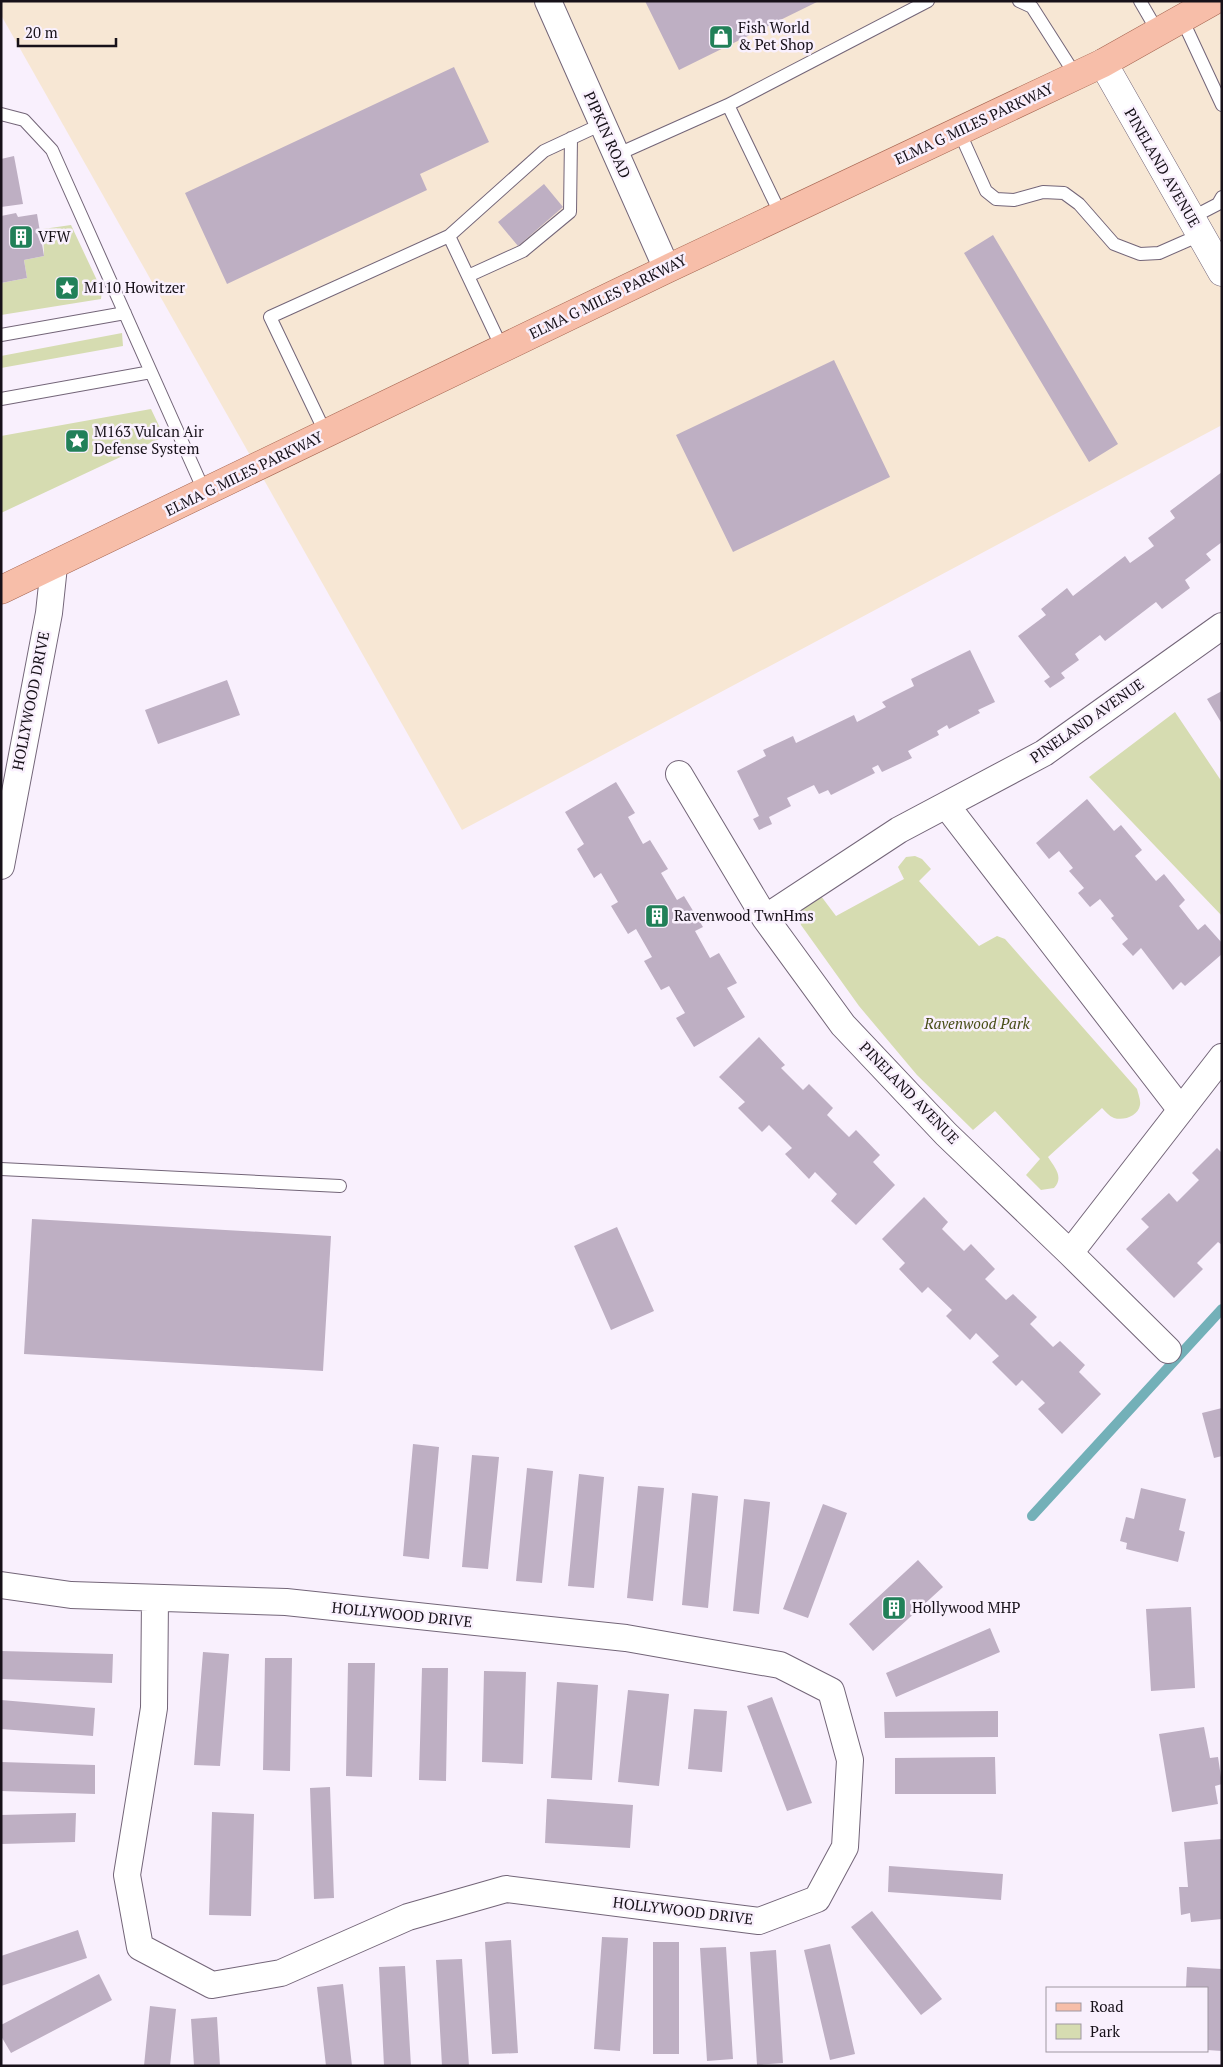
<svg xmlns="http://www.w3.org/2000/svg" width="1223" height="2067" font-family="'PT Serif',serif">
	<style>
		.commercial { fill: #f7e7d4 }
		.green { fill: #d6dcb1 }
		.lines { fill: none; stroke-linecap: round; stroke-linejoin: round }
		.stream { stroke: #73b0b8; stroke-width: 10 }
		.building { fill: #beafc3 }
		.service-casing { stroke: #736578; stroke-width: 14 }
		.minor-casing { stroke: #736578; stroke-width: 28 }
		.tertiary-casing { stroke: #736578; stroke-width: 29 }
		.primary-casing { stroke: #a56551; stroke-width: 29 }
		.service { stroke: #fff; stroke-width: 12 }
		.minor { stroke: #fff; stroke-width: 26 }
		.tertiary { stroke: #fff; stroke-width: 28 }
		.primary { stroke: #f7bea9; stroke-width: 28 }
		.labels { text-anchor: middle; stroke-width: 5; stroke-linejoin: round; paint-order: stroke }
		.poi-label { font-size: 15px; fill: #171119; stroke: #f9f0fd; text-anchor: start }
		.street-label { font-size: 15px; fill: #171119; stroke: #f9f0fd }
		.park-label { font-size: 15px; font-style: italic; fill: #484d17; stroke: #f9f0fd }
	</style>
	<rect width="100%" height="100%" fill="#f9f0fd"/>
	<path class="commercial" d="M1,1H1222V425L462,830L1,15Z"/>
	<path class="green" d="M71,225L102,291L101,299L1,315V283L27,278L24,260L44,256L43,229Z
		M122,333L123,346L1,368V356Z
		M151,409L161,430V438L1,513V436Z
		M1175,712L1222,782V916L1089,777Z
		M915,856L922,859L931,869L919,881L979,946L997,936L1005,939L1137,1089C1138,1094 1141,1100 1140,1105C1138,1116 1124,1121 1114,1118C1109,1116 1106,1112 1102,1108L1048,1157C1055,1168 1064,1177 1054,1188L1041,1190L1026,1175L1040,1159L995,1111L973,1130L917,1075L859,1006L801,925L799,917L803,904L818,892L836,916L904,879L898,867L906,857Z"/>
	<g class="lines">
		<path class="stream" d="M1032,1516L1222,1309"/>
	</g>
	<path class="building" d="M645,1H819L679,70Z
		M454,67L489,142L420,174L427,190L227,284L185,193Z
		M14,156L23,204L1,207V159Z
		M544,184L563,207L518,246L498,222Z
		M16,213L18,217L37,214L44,256L24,260L27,278L1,283V216Z
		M993,235L1118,444L1089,462L964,253Z
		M834,360L890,477L733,552L676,435Z
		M1222,472V542L1206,554L1211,560L1185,580L1190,588L1162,609L1156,602L1105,641L1100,635L1075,654L1079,660L1061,673L1065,678L1050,688L1044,681L1050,677L1018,636L1046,615L1041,609L1067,588L1073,596L1125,556L1130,563L1154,546L1148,538L1175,518L1170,511Z
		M970,650L995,702L978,710L980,713L949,729L947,725L937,731L939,735L908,751L912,758L882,772L878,765L872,768L875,773L831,795L828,790L819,794L814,785L787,798L791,806L769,817L772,824L759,830L753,819L759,816L737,771L766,756L763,750L793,736L796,743L854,715L857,722L886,707L882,702L914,686L911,679Z
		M227,680L240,715L158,744L145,710Z
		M1222,691V724L1207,699Z
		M616,782L635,813L628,817L643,844L650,840L668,869L661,873L677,900L684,896L703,927L695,931L710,958L719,953L737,983L727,988L745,1017L694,1047L676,1018L685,1013L669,986L661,990L644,961L652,957L636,929L628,934L611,906L618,902L601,873L594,878L577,849L584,844L565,812Z
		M1087,799L1114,831L1121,825L1142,850L1135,856L1156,881L1164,874L1185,900L1179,906L1198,930L1205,924L1222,943V954L1185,986L1181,982L1173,990L1141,948L1133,956L1122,944L1128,939L1111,918L1114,916L1100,899L1090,907L1078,893L1084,888L1069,871L1073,868L1059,851L1049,859L1036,843Z
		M759,1037L785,1065L781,1068L803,1090L809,1084L833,1108L827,1115L849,1137L856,1130L880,1155L873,1162L895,1185L856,1225L831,1201L837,1194L815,1172L809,1179L785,1154L792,1148L769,1125L762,1132L738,1108L745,1102L719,1077Z
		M1217,1148L1222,1153V1245L1218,1242L1197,1263L1203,1269L1174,1298L1126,1249L1149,1227L1141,1219L1169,1193L1177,1202L1199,1180L1192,1173Z
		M924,1197L948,1222L942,1229L964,1251L971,1244L995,1269L985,1279L1006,1300L1013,1294L1037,1317L1030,1324L1053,1347L1060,1341L1085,1365L1079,1372L1101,1394L1062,1434L1038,1409L1045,1403L1022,1380L1016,1386L992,1362L999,1356L976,1333L970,1340L946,1316L952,1310L928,1287L922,1293L899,1269L905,1263L882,1239Z
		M32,1219L331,1236L323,1371L24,1354Z
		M617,1227L654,1311L611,1330L574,1246Z
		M1222,1408V1456L1214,1458L1202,1413Z
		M413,1444L439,1447L429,1559L403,1556Z
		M472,1455L499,1457L488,1569L462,1567Z
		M527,1468L553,1471L542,1583L516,1581Z
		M579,1474L604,1477L594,1588L568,1586Z
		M638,1486L664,1488L653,1601L627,1598Z
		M1141,1488L1186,1499L1179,1530L1185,1532L1178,1562L1126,1549L1127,1543L1120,1541L1126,1517L1134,1519Z
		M692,1493L718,1496L708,1608L682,1605Z
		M744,1499L770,1502L759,1614L733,1611Z
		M823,1504L847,1513L808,1618L783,1609Z
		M918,1560L943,1587L873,1651L849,1624Z
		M1191,1607L1195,1688L1151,1691L1146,1609Z
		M990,1628L1000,1652L896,1697L886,1673Z
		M1,1651L113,1654L112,1683L1,1679Z
		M203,1652L229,1654L220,1766L194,1765Z
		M265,1658H292L290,1771L263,1770Z
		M348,1663H375L372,1777L346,1776Z
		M422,1668H448L446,1781L419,1780Z
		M484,1671L526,1672L523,1764L482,1762Z
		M557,1682L598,1685L592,1780L551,1778Z
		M628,1690L669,1694L659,1786L618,1782Z
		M772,1697L812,1803L787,1811L747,1706Z
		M1,1700L95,1708L93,1736L1,1729Z
		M694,1709L727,1711L722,1772L688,1769Z
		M998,1711V1737L885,1738L884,1712Z
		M1204,1727L1210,1758L1218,1757L1222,1784L1215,1786L1218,1804L1172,1812L1159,1734Z
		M995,1757L996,1794H895V1758Z
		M1,1762L95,1765V1794L1,1791Z
		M330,1787L334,1898L314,1899L310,1788Z
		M547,1799L633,1805L630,1848L545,1843Z
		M212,1812L254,1814L251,1916L209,1915Z
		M76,1813L75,1842L1,1844V1815Z
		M1222,1839V1919L1191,1922L1190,1913L1181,1915L1179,1887H1188L1184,1842Z
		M889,1866L1003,1874L1001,1900L888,1892Z
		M872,1911L942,1999L921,2015L851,1927Z
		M78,1930L87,1958L1,1986V1956Z
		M602,1937L628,1938L620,2051L594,2049Z
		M511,1940L518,2053L492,2054L485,1942Z
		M653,1942H679V2054H653Z
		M830,1944L855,2054L830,2060L804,1950Z
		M726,1947L733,2059L707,2061L700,1948Z
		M776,1950L783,2063L757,2065L750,1952Z
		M462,1959L469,2066H442L436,1960Z
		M405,1966L411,2066H384L379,1967Z
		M1187,1967L1222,1969V2051L1207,2050V1988H1186Z
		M99,1974L112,2000L11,2053L1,2036V2025Z
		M343,1984L352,2066H326L317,1987Z
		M150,2006L176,2009L170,2066H144Z
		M217,2017L220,2066H194L191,2019Z"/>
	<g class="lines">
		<defs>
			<path id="service" d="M1019,1L1032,7L1076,76
				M1140,1L1158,32
				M1182,19L1222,105
				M728,105L781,215
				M1,114L24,120L52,150L205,493
				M959,131L986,191L996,199L1014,200L1043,192L1064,193L1079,204L1114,244L1140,254L1159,253L1200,235
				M616,155L728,105L928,1
				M1191,218L1218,204L1222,197
				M449,236L544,151L602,124
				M468,276L523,251L570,212L571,138
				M1,335L125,313
				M1,399L151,372
				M326,434L270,317L449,236L502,348
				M1,1169L340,1186"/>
			<path id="minor" d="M548,1L667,269
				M679,774L765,918L843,1025L946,1134L1070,1253L1168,1350
				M946,805L1181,1110
				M1,866L49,613L54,566
				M765,918L899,830L1044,753L1222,626
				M1070,1253L1222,1057
				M1,1585L71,1595L286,1602L626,1638L780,1665L831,1691L850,1760L845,1847L817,1899L759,1921L506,1889L408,1917L281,1973L212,1985L140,1947L127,1875L154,1708L155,1598"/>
			<path id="tertiary" d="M1103,63L1222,272"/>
			<path id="primary" d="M1,590L667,269L1103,63L1213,1"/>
		</defs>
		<use href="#service" class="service-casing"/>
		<use href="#minor" class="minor-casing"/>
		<use href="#tertiary" class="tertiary-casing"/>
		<use href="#primary" class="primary-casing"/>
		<use href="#service" class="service"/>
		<use href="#minor" class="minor"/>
		<use href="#tertiary" class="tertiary"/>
		<use href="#primary" class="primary"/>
	</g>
	<defs>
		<symbol id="shop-square" viewBox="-11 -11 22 22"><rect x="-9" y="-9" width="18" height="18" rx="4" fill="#218058" stroke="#f9f0fd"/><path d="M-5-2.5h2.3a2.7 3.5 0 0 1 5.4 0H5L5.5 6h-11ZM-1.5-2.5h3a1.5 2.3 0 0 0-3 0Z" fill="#fff"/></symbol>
		<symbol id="building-square" viewBox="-11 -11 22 22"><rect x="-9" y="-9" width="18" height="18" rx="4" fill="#218058" stroke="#f9f0fd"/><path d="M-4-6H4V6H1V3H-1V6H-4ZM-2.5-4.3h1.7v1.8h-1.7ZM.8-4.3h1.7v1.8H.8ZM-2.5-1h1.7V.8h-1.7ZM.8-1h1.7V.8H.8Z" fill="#fff"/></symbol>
		<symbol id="sight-square" viewBox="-11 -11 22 22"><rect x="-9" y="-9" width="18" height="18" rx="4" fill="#218058" stroke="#f9f0fd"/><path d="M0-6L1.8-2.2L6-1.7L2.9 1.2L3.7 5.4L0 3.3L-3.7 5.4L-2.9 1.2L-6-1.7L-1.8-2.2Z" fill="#fff"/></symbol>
	</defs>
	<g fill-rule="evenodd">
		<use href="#shop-square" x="707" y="23" width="28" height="28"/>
		<use href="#building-square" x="7" y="223" width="28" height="28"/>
		<use href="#sight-square" x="53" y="274" width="28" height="28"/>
		<use href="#sight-square" x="63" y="427" width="28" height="28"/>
		<use href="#building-square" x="643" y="902" width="28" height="28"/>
		<use href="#building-square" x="880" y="1594" width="28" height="28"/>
	</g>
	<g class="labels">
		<g class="poi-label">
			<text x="738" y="33">Fish World<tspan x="738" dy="17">&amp; Pet Shop</tspan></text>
			<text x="38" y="242">VFW</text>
			<text x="84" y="293">M110 Howitzer</text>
			<text x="94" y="437">M163 Vulcan Air<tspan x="94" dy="17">Defense System</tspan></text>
			<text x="674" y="921">Ravenwood TwnHms</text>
			<text x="912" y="1613">Hollywood MHP</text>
		</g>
		<g class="street-label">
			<text transform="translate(974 124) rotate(-25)" y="5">ELMA G MILES PARKWAY</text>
			<text transform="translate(607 135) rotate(66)" y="5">PIPKIN ROAD</text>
			<text transform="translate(1162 168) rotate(60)" y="5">PINELAND AVENUE</text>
			<text transform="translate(608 297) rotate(-26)" y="5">ELMA G MILES PARKWAY</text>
			<text transform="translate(244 474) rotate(-26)" y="5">ELMA G MILES PARKWAY</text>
			<text transform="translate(31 701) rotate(-79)" y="5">HOLLYWOOD DRIVE</text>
			<text transform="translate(1087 721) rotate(-35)" y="5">PINELAND AVENUE</text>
			<text transform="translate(909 1093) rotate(46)" y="5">PINELAND AVENUE</text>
			<text transform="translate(402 1615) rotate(6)" y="5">HOLLYWOOD DRIVE</text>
			<text transform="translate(683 1911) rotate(7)" y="5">HOLLYWOOD DRIVE</text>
		</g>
		<g class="park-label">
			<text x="977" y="1029">Ravenwood Park</text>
		</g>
	</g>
	<rect width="1223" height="2067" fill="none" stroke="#171119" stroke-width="5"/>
	<rect x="1046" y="1987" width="162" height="65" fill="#f9f0fd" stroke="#9f97a2"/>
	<rect x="1056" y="2003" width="25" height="8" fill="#f7bea9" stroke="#9f97a2"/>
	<text x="1090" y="2012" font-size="15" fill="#171119">Road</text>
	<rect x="1056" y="2024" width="25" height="15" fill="#d6dcb1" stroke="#9f97a2"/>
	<text x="1090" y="2037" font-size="15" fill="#171119">Park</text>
	<path d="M18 38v8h98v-8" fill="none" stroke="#171119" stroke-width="2.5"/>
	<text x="25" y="38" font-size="15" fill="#171119" stroke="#f9f0fd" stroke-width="4" paint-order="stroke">20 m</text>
</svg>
